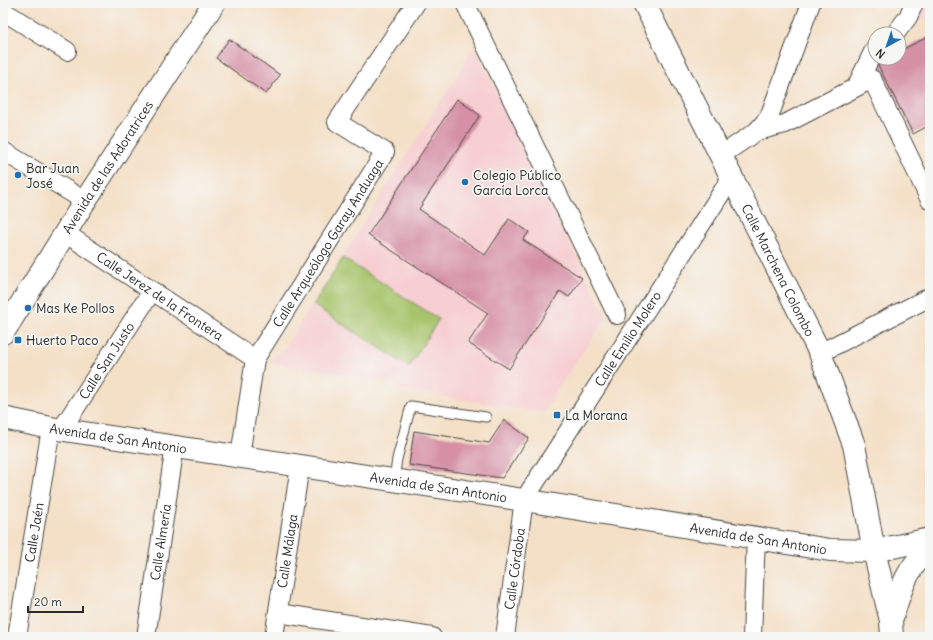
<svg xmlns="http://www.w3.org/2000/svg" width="933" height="640" font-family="Delius,sans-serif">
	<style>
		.built { fill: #f7cfd2 }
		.green { fill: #a7c46c; stroke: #69784c }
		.building { fill: #d590a6 }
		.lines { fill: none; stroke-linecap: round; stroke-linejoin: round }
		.lane-casing { stroke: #494642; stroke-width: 11 }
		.street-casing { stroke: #494642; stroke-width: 20 }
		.secondary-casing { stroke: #494642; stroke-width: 24 }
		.lane { stroke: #fff; stroke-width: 9 }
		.street { stroke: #fff; stroke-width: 18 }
		.secondary { stroke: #fff; stroke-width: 22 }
		.poi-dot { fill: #1f6fb2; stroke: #f6f6f2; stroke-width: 1.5 }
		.labels { text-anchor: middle; stroke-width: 3.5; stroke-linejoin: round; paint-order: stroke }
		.street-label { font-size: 13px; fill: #2b2b2b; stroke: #f6f6f2 }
		.poi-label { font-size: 13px; fill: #2b2b2b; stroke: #f6f6f2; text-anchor: start }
	</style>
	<rect width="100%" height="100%" fill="#f6f6f2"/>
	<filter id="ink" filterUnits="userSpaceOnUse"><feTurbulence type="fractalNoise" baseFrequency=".025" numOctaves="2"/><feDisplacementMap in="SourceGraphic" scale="8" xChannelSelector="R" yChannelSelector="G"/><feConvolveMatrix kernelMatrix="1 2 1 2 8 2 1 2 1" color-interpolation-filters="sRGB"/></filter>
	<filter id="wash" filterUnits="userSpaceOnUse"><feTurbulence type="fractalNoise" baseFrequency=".012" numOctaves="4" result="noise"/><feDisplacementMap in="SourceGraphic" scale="16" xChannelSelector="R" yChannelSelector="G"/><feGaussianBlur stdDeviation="0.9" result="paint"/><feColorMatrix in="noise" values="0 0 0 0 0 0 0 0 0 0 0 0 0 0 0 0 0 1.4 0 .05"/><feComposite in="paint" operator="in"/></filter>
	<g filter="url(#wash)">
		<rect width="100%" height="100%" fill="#f4e0c7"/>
		<path class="built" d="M924,3H930V23L919,16Z
			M475,47L606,317L543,413L398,389L393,383L269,362L284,349Z"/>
		<path class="green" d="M343,258L439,319L409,367L313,305Z"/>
		<g id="blocks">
			<path class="building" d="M930,36V125L913,134L878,65L881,61L886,58H899V51Z
				M229,39L280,75L266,94L216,58Z
				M457,99L480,115L419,209L485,255L509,219L529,232L523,240L582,278L569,297L560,291L509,369L468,343L488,313L368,235Z
				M504,420L529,438L502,478L409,465L414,431L489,443Z"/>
		</g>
	</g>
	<g filter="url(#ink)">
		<use href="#blocks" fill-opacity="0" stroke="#494642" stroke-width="1"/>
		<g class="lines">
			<defs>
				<path id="lane" d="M394,480L397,459L411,406L486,417"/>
				<g id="street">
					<path d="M465,3L617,315"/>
					<path d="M3,11L67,51"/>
					<path d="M895,34L908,17L914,3"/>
					<path d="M856,87L875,48"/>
					<path d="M757,131L785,124L872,79L930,200"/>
					<path d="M3,151L85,201"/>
					<path d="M720,156L757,131L769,117L811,3"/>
					<path id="s1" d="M65,233L255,359"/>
					<path d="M820,353L930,297"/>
					<path id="s2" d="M61,430L152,291"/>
					<path id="s3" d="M240,456L255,359L385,152L337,122L416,3"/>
					<path d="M278,613L432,637"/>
					<path id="s4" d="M17,637L51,428"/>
					<path id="s5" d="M146,637L175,446"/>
					<path id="s6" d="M274,637L300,466"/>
					<path id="s7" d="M505,637L524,500L731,178"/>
					<path d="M752,637L756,537"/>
				</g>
				<g id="secondary">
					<path id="s8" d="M644,3L820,353L854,445L874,551L891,621L892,637"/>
					<path id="s9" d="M3,333L85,201L214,3"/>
					<path id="s10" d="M3,418L51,428L524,500L830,550L874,551L930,539"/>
					<path d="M891,621C900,593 905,568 930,549"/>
				</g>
			</defs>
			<use href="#lane" class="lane-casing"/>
			<use href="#street" class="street-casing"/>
			<use href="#secondary" class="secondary-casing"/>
			<use href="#lane" class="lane"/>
			<use href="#street" class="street"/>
			<use href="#secondary" class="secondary"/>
		</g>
	</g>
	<g class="poi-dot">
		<circle cx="18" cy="175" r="4"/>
		<circle cx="465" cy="182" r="4"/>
		<circle cx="28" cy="308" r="4"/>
		<rect x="14" y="336" width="8" height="8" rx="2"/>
		<rect x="553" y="411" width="8" height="8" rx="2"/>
	</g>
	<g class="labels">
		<g class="street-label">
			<text dy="5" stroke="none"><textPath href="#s9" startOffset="196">Avenida de las Adoratrices</textPath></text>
			<text dy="5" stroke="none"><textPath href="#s3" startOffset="235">Calle Arqueólogo Garay Anduaga</textPath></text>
			<text dy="5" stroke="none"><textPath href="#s8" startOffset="299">Calle Marchena Colombo</textPath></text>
			<text dy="5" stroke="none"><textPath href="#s1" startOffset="114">Calle Jerez de la Frontera</textPath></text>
			<text dy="5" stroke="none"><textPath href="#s7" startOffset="330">Calle Emilio Molero</textPath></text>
			<text dy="5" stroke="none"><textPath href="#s2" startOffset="83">Calle San Justo</textPath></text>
			<text dy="5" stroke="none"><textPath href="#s10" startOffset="117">Avenida de San Antonio</textPath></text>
			<text dy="5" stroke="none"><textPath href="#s10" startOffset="441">Avenida de San Antonio</textPath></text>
			<text dy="5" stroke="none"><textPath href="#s4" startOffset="106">Calle Jaén</textPath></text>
			<text dy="5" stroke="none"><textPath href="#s10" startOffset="765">Avenida de San Antonio</textPath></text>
			<text dy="5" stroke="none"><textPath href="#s5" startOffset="96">Calle Almería</textPath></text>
			<text dy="5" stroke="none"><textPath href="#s6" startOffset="87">Calle Málaga</textPath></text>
			<text dy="5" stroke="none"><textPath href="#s7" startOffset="69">Calle Córdoba</textPath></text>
		</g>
		<g class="poi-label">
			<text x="26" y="173">Bar Juan<tspan x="26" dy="15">José</tspan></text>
			<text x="473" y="180">Colegio Público<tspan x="473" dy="15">García Lorca</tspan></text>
			<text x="36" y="313">Mas Ke Pollos</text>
			<text x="26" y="345">Huerto Paco</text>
			<text x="565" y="420">La Morana</text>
		</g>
	</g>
	<rect width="933" height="640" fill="none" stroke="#f6f6f2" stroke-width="16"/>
	<g transform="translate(887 46) rotate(220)"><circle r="19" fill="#f6f6f2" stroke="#a5a5a2"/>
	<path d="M0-3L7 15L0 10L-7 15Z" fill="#1f6fb2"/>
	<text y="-6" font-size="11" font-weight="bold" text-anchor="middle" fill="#2b2b2b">N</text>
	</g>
	<path d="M28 606v6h55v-6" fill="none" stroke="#2b2b2b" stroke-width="2"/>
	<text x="34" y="606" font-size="12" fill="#2b2b2b" stroke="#f6f6f2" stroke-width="3" paint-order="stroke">20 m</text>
</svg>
